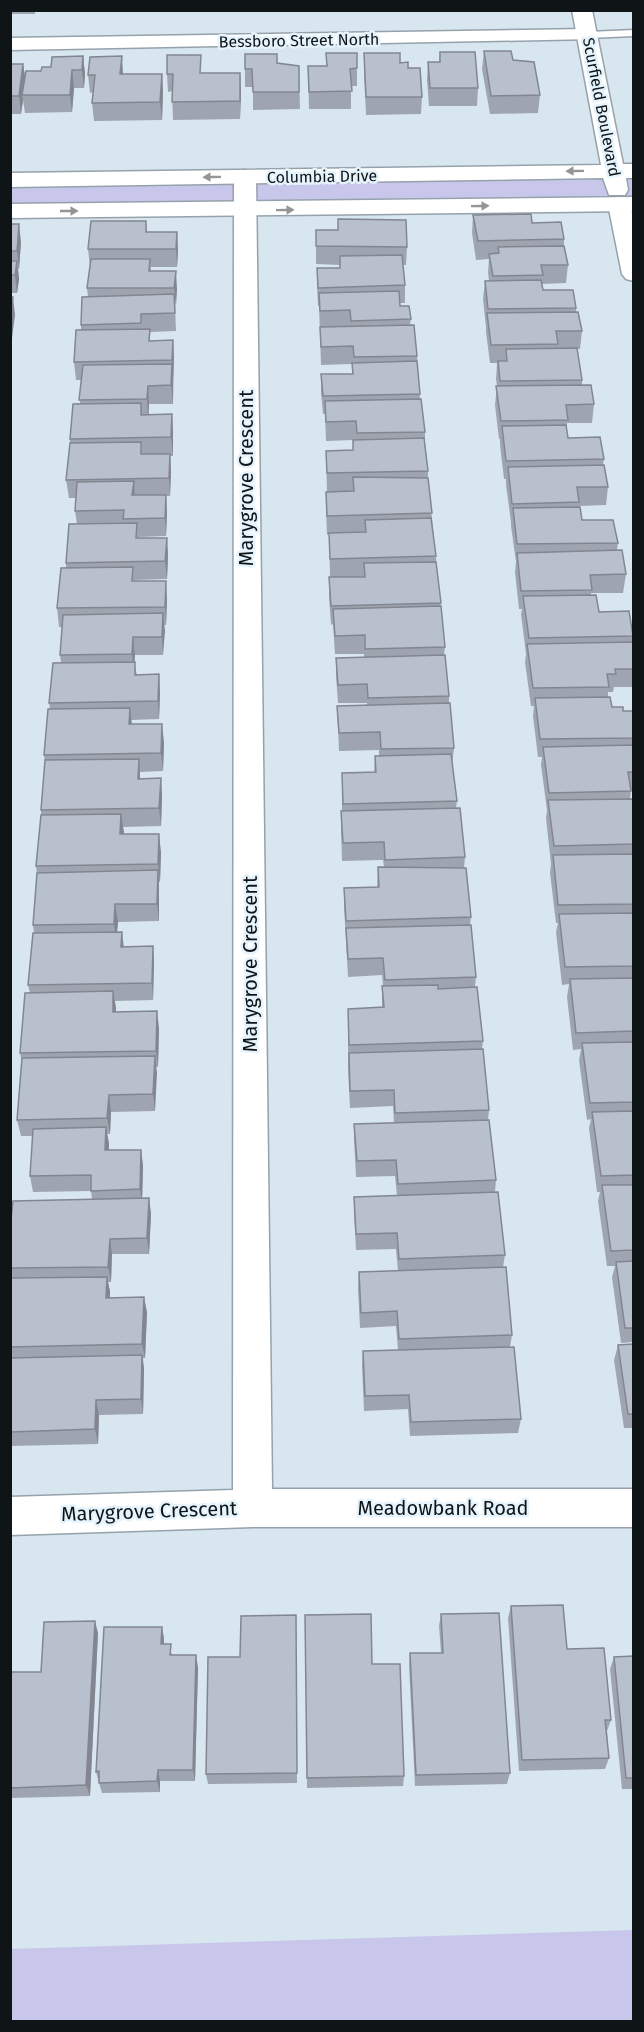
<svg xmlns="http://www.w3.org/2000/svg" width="644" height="2032" font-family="'Fira Sans',sans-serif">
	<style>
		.green { fill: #c8c7eb }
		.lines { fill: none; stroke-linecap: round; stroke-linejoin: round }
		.service-casing { stroke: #95a2ab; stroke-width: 3 }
		.minor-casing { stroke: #95a2ab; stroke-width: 3 }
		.tertiary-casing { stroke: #95a2ab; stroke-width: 3 }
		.service { fill: #fff; fill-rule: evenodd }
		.minor { fill: #fff; fill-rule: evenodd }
		.tertiary { fill: #fff; fill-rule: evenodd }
		.wall { fill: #9fa5b0 }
		.shaded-wall { fill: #828690 }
		.building { fill: #b9c0cd; stroke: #828690; stroke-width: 1.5 }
		.oneway { fill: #939597 }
		.labels { text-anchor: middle; stroke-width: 5; stroke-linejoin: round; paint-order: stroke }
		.far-street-label { font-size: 16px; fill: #0f1417; stroke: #e5f3fd }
		.street-label { font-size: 20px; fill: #0f1417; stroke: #e5f3fd }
	</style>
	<rect width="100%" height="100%" fill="#d8e6f0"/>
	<path class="green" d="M633,171L634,204L11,211L10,180Z
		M633,1930V2021H11V1949Z"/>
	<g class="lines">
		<defs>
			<path id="service" d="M634,30V36L588,38L582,35L588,32Z"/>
			<path id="minor" d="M588,29L595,31L598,35L595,39L10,50V38Z
				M245,170L253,172L256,177L272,1489H634V1527H253L10,1535V1497L233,1490L234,177L237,172Z
				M619,197L627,199L634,218V281L626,279L622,274L608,204L611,199Z"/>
			<path id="tertiary" d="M572,10H592L623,164H634V178H626L628,190L625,195H609L603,178L10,187V173L601,165Z
				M634,197V211L10,218V204Z"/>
		</defs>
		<use href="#service" class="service-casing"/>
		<use href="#minor" class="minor-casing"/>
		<use href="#tertiary" class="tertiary-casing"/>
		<use href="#service" class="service"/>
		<use href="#minor" class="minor"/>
		<use href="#tertiary" class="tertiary"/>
	</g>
	<path class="wall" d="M10,10H35V14H10Z
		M75,10H102V12H75Z
		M108,10H134V12H109Z
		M177,10H205V12H177Z
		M213,10H238V11H213Z
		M484,51L513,60L540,95L538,113L490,114L482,69Z
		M440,52L478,88L477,106H429L427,80L428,62H439Z
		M326,53L357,68V86H351V109H309L308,66H326Z
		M364,53L400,63L408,68L422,97L421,114L366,115L364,71Z
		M245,54L277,63L299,66L300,109L253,110V87H245Z
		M83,56L85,74L84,88H74L72,112L25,113L23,100L21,114H10V64H23L25,78L51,67Z
		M202,73L241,90L240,119L173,120L172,91L168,92L167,74Z
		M162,74L163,92L162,120L94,121L92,103L93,92L90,93L88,75Z
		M473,215L532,223L564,239V246L568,265L566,283L542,284L543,290L576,308V312L582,331L580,349H577L582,380V385L594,404L592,423H567V430L568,438L604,459L603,465L608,487L606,505L579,506V507L582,520L618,543L617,550L626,574L623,593H591V595L599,612L633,636L632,642H633V687H614L613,692H608V697L612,707L623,711H633V790H631L630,799L633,804V1342L621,1343L612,1277L615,1266H607L598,1201L600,1192H597L589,1128L591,1119L587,1120L579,1060L581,1049L573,1050L567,997L569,984L562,985L556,932L558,923H556L550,873L551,864L546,818L547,810L541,765L542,757H538L533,716L534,706H531L525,662L526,654L521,614L522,609H519L515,572L516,562L511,526V522L506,485V479H504L500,445V439H499L495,405L497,386L496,379L497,363H490L486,332V327L483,299L485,281H489L488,272L489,259L476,260L472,233Z
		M146,221L147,232H177L178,250L177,267H151V271L177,289L175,306L176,331L150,332V341L173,340L174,358L173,404H149V415L172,414L173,433V456H170L171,472L170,496H166L167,513L166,536L139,537V538H167L168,556L167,579L134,580V581L167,599L166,625H164L163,655H135L134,662L137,675L159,674L160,693L159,719L131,720L132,724L164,742L163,771L140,772V779L161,778L162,796L161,826L123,827V834L161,852L160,882H159V921L118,922L117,932L124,947L153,946L154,963L153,1000L115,1001L116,1012L159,1028L158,1067H156L155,1111L111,1112L110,1134H107L109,1144V1150H141L143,1166L142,1198H149L151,1214L149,1254H112L111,1282H108L110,1292V1298L147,1312L145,1358H143L144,1369L143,1414L99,1415L98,1444L10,1446V1229L92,1199L91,1191L33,1192L30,1176L33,1136H21L17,1120L22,1062L20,1053L30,993L28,985L34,933L33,925L37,875L36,866L41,815V810L45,764L44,755L50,709L49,703L61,663L60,655L62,627H59L57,608L66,568V563L77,524L75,511L76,498H69L66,480L70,443V439L80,404L81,380H76L74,362L81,330V325L88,297L87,288L90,267L88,249Z
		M10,224L21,242L19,269H18L19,279L17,293H10Z
		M316,230L407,247L406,265H403L405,285V303H400V306L411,319L410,325L417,356L420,399L425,432V443L428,471V479L445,647L444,655L449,696V703L454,748L452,766L457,801L456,808L465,857L464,868L471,917L470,925L476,977L475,987L483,1041L482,1049L489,1110L488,1120L496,1180L495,1192L505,1255L503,1267L512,1335L510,1347L521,1419L518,1433L410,1436L408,1409L364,1411L362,1366L363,1351L398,1350L396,1326L360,1328L358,1288L359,1272L398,1271L396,1249L356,1250L354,1213V1197L397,1196L395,1176L356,1177L354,1140V1124L394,1123L393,1106L350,1108L348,1070V1009L382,1007V986H383L382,975L348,977L344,906V888L377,887L378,867H384L383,860L342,861L341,829V811H342V773L374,772L375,756H379V750L339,751L337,706L367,705V703H338L336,676V658L364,657V654H335L333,624L331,625L329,596L330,577L329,534L327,535L326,511V492H327L326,451L353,450V440L326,441L325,414H323L321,393V374H352V364L321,365L319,306H318L317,286V268H339L340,265L316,264Z
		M633,1344V1428H624L614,1360L618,1345Z
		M511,1606L567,1649L611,1720L607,1731L609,1758L605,1769L519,1771L508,1618Z
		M441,1614L510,1773L507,1784L415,1786L409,1665L410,1653H441L439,1626Z
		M296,1615L297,1783L208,1784L206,1774L240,1657Z
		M305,1615L404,1776L403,1786L307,1788Z
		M162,1627L164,1639V1644L173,1655L198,1667L195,1781H160V1792L102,1793L96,1772Z
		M98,1633L90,1796L10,1798V1672H41Z
		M633,1656V1789H622L610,1669L614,1657Z"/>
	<path class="shaded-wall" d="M83,56L85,74L84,88L82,70Z
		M122,56L123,74H120Z
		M23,64L26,82L22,95L23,100L21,114L19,96Z
		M72,70L74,88L72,112L70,95Z
		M240,73L241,90L240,119Z
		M162,74L163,92L162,120L160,102Z
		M19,224L21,242L19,269L17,251Z
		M177,232L178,250L177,267L176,249Z
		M17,261L19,279L17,293L15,275Z
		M176,271L177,289L176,306L174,288Z
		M13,297L15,315L11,346L10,314Z
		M173,340L174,358L173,379L172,360Z
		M172,364L173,382V404L171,385Z
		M148,386L149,404L148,418L147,399Z
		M172,414L173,433V456L171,437Z
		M170,454L171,472L170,496L169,478Z
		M134,481L135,500L132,495Z
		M166,495L167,513L166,536L165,518Z
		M167,538L168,556L167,579L165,561Z
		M166,581L167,599L166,625L165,607Z
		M163,613L165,631L163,655L162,637Z
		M133,637L135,655L134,672L132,654Z
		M159,674L160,693L159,719L158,701Z
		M130,708L132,726L129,724Z
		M162,724L164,742L163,771L161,753Z
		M139,759L140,777L139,797L138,779Z
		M161,778L162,796L161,826L159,808Z
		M121,814L124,832L122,852L120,834Z
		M159,834L161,852L160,882L158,864Z
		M158,870L159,888V921L157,904Z
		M115,904L118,922L116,941L114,924Z
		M122,932L124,949L121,947Z
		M153,946L154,963L153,1000L152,983Z
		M113,991L116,1008L115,1029L113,1012Z
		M157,1011L159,1028L158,1067L156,1051Z
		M155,1056L157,1073L155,1111L153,1094Z
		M109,1095L111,1112L110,1134L107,1118Z
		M106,1127L109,1144L108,1166L105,1150Z
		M141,1150L143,1166L142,1205L140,1189Z
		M149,1198L151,1214L149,1254L147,1238Z
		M110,1239L112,1254L111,1282L108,1267Z
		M107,1277L110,1292L109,1313L106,1298Z
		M144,1297L147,1312L145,1358L142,1344Z
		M142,1355L144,1369L143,1414L141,1399Z
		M96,1400L99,1415L98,1444L95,1429Z
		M95,1621L98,1633L90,1796L86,1785Z
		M162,1627L164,1639L163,1656L161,1644Z
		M196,1655L198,1667L195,1781L193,1770Z
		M158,1770L160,1781V1792L157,1781Z"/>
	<path class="building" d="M484,51H511L513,60L534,62L540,95L491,96Z
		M440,52H475L478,88H430L428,62H440Z
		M326,53H357V68L350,69L352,91L309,92L308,66H327Z
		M364,53H400V63L408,62V68H420L422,97H366Z
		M245,54H277V63L299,66V92H253L252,69H245Z
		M167,55H201L200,73H240V101L172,102L173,74H167Z
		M83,56L82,70H72L70,95H22L26,71H41L42,67H51L52,57Z
		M122,56L120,74H162L160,102L92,103L95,75H88L90,57Z
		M10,64H23L19,96H10Z
		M531,214L532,223L561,222L564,239L478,241L473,215Z
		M338,219L406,220L407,247L316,246V230H338Z
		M91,221H146V232H177L176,249H88Z
		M10,224H19L17,251H10Z
		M564,246L568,265H541L543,275L493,276L489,254L499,253L498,247Z
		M402,255L405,285L318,288L317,268H340V256Z
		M91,259H150L149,271H176L174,288H87Z
		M10,261H17L15,275H10Z
		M541,280L543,290H573L576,308L488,309L485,281Z
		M399,291L400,306H409L411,319L351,321L350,310L320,311L319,293Z
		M174,294L175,313L141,314V323L81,325L82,297Z
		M10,297H13L10,314Z
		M578,312L582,331H556L558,344L491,345L487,313Z
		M414,325L417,356L354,357L353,346L321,347L320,327Z
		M150,329L149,341L173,340L172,360L74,362L76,330Z
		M577,348L582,380L500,381L498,361H507L506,349Z
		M417,361L420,394L323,396L321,374H353L352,363Z
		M172,364L171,385L148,386L147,399L79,400L83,365Z
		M591,385L594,404L566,405L568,420L501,421L496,386Z
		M421,399L425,432L357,433L356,421L326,422L325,401Z
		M141,403V415L172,414L171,437L70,439L73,404Z
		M566,425L568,438L600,437L604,459L506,461L502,426Z
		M424,438L428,471L327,473L326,451L353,450V440Z
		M141,442V454H170L169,478L66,480L70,443Z
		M604,465L608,487H577L579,502L512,504L508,467Z
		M353,477L428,478L432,513L327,516L326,492L354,491Z
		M134,481L132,495H166L165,518L123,519L124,510L75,511L77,482Z
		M580,507L582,520H613L618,543L517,544L513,508Z
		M431,518L436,556L330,559L329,533L366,532L365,520Z
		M137,523L136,538H167L165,561L66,563L69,524Z
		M622,550L626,574L590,575L592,590L521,591L517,553Z
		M436,562L441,603L331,606L329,577H365L364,563Z
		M133,567L132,581H166L165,607L57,608L61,568Z
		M596,595L599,612L629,611L633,636L529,638L523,596Z
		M441,606L445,647L365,649V635L335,636L333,609Z
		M163,613L162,637H133L132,654L60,655L63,615Z
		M633,642V669H615L616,674H607L609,687L533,688L527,644Z
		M445,655L449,696L368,698L367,684L338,685L336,658Z
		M135,662V675L159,674L158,701L49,703L53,663Z
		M610,697L612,707H623V711H633V738L540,739L535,698Z
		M450,703L454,748L381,749L380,732L339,733L337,706Z
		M130,708L129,724H162L161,753L44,755L48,709Z
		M633,745V772H628L631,791L549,793L543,747Z
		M451,754L457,801L343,804L342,773L376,772L375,756Z
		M139,759L138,779L161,778L159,808L41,810L45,760Z
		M633,799V844L554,846L548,800Z
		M460,808L465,857L385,860L384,842L343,843L341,811Z
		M121,814L120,834H159L158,864L36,866L41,815Z
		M633,854V904L558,905L553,855Z
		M378,867L466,868L471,917L346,921L344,888L379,887Z
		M158,870L157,904H115L114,924L33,925L37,873Z
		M633,913V966L565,967L559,914Z
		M471,925L476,977L385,980L383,958L348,959L346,928Z
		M122,932L121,947L153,946L152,983L28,985L33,933Z
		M633,978V1031L576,1033L570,979Z
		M438,985V989L477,987L483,1041L349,1045L348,1009L384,1007L382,986Z
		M113,991V1012L157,1011L156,1051L20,1053L25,993Z
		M633,1042V1102L590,1103L582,1043Z
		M483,1049L489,1110L395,1113L394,1090L350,1091L349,1053Z
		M155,1056L153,1094L109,1095L107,1118L17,1120L22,1058Z
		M633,1111V1175L601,1176L592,1112Z
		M489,1120L496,1180L398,1184L396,1160L357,1161L354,1124Z
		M106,1127L105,1150H141L140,1189L91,1191V1175L30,1176L33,1129Z
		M602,1185H633V1250L611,1251Z
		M498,1192L505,1255L399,1259L397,1233L356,1234L354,1197Z
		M149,1198L147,1238L110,1239L108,1267L10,1268V1229L13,1201Z
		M633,1261V1328H625L616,1262Z
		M506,1267L512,1335L399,1339L397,1311L361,1313L359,1272Z
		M107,1277L106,1298L144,1297L142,1344L10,1347V1278Z
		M633,1344V1414H628L618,1345Z
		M514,1347L521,1419L411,1422L409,1395L365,1396L363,1351Z
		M142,1355L141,1399L96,1400L95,1429L10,1432V1358Z
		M563,1605L567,1649L604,1648L611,1720H605L609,1758L522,1760L511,1606Z
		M499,1613L510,1773L416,1775L410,1653H443L441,1614Z
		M371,1614L372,1664H400L404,1776L307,1778L305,1615Z
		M296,1615L297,1773L206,1774L208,1657H240L241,1616Z
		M95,1621L86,1785L10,1788V1672H41L44,1622Z
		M104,1627H162L161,1644H171L170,1655H196L193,1770H158L157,1781L99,1783V1771L96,1772Z
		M633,1656V1778H626L614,1657Z"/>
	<defs><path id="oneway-solid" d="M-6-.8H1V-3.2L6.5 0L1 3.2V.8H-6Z" transform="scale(1.5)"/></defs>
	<g class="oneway">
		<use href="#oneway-solid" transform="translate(575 171) rotate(179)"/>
		<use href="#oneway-solid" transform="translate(212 177) rotate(179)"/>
		<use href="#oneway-solid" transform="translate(480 206) rotate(-1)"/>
		<use href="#oneway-solid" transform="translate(285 210) rotate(-1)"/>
		<use href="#oneway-solid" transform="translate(69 211)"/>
	</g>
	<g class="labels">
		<g class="far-street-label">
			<text transform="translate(299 40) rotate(-1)" y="6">Bessboro Street North</text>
			<text transform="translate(602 107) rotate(79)" y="6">Scurfield Boulevard</text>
			<text transform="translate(322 176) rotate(-1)" y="6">Columbia Drive</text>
		</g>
		<g class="street-label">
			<text transform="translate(246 478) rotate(-90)" y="7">Marygrove Crescent</text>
			<text transform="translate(250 964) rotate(-90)" y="7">Marygrove Crescent</text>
			<text x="443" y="1515">Meadowbank Road</text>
			<text transform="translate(149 1511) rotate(-2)" y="7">Marygrove Crescent</text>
		</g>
	</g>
	<rect width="644" height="2032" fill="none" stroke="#0f1417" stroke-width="24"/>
</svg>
